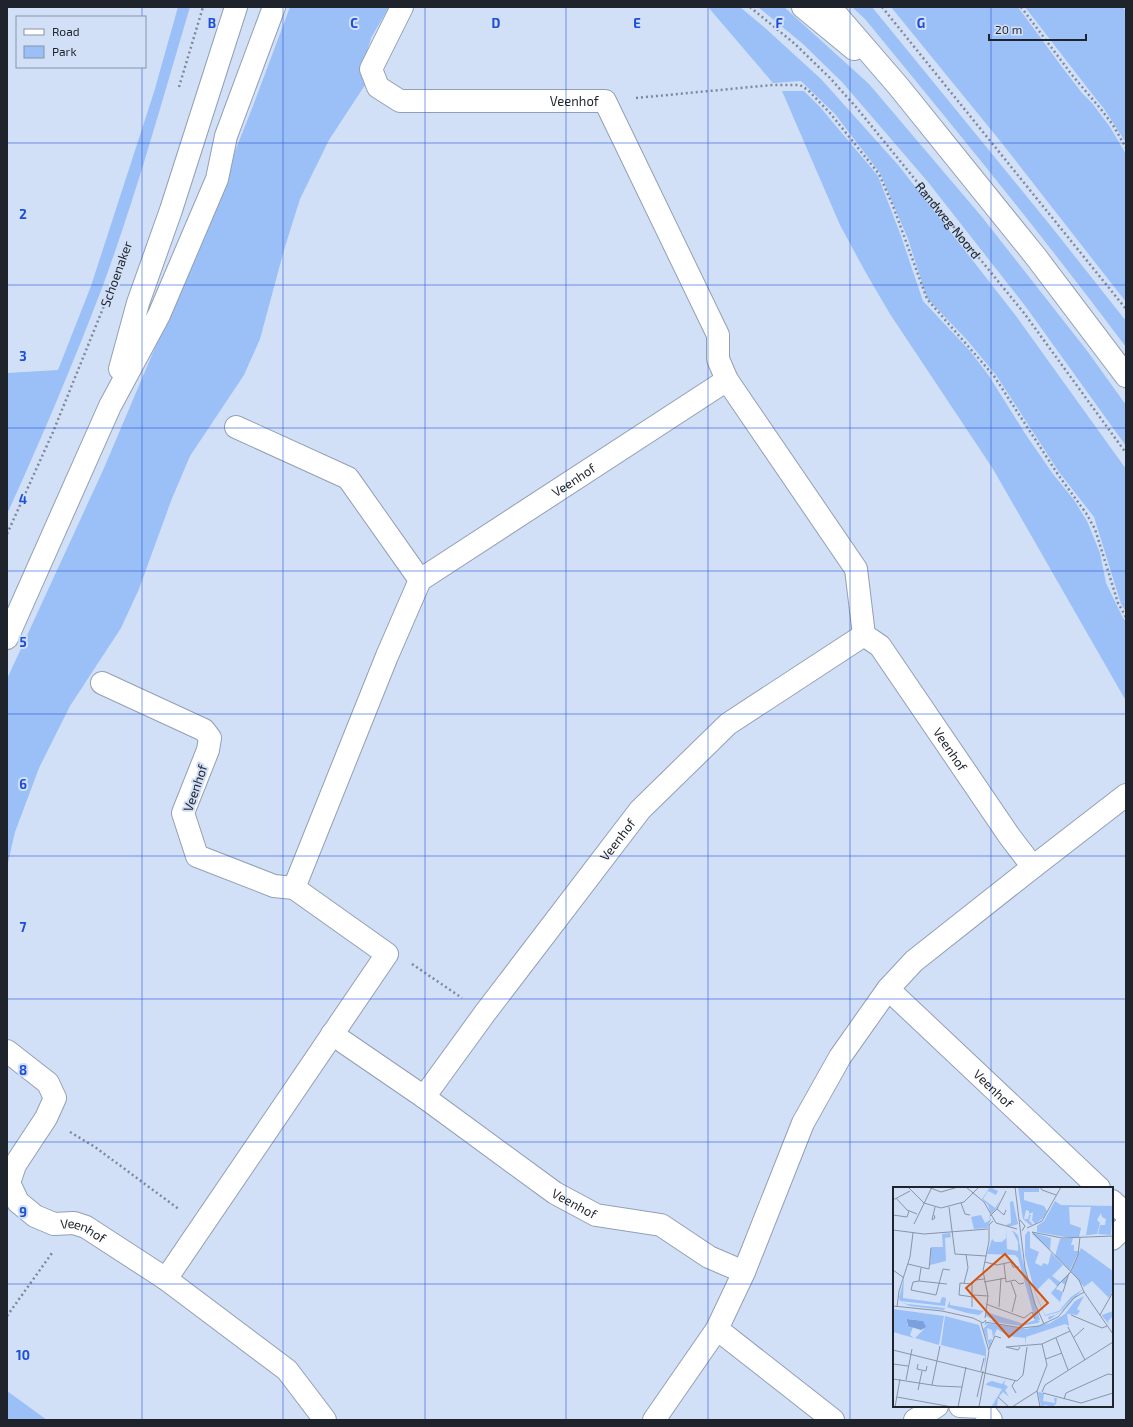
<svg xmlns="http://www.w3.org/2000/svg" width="1133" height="1427" font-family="'Exo 2',sans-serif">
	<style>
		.green { fill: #9bbff7 }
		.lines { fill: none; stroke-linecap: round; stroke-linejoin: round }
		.street-casing { stroke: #92a0b5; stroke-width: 24 }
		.secondary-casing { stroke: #92a0b5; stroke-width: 24 }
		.path { stroke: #7e8899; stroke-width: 2.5; stroke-dasharray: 2 3; stroke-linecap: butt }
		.street { stroke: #fff; stroke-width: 22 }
		.secondary { stroke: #fff; stroke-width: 22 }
		.grid { fill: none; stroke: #1d4ed8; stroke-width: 1; stroke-opacity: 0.55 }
		.labels { text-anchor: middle; stroke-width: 4; stroke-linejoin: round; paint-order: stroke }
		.street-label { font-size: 13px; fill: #1e232c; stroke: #d1e0f7 }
		.inset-road { fill: none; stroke: #8994a6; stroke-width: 1 }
		.view { fill: #d4540f; fill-opacity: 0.15; stroke: #d4540f; stroke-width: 2 }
		.inset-edge { fill: none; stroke: #1e232c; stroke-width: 2 }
		.grid-label { font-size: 13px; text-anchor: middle; font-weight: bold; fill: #1d4ed8; stroke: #d1e0f7; stroke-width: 4; stroke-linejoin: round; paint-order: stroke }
	</style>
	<rect width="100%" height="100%" fill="#d1e0f7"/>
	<path class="green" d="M178,7H190C162,101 136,196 102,288C73,364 41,440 7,514V373L58,370L91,286L154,92Z
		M290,7H389L371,38L362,69L365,85L329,140L300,199L284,250L260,339L244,375L190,456L171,501L139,589L121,628L70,706L39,768L15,832L7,867V679L104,468L185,277L253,106Z
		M708,7H740L764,27L821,79L899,166L1016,316L1126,469V612L1121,604L1094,517L1059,472L996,375L967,340L927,298L908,239L880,173L835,114L801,81L773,83Z
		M758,7H784L869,84L982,217L1088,352L1126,405V446L1026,307L928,182L842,82L803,44Z
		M852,7H872L1050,225L1126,321V347C1042,235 954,127 865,19Z
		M891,7H1018L1062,67L1082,93L1092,103L1110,127L1126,154V302L1001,142Z
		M1025,7H1122L1126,11V143L1105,110L1089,90Z
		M782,91H804L820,107L878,176L901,236L923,301L970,351L989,376L1026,435L1053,474L1074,500L1087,521L1100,553L1106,583L1122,616L1126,622V701L993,469L890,314L866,273L840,225Z
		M7,1391L47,1420H7Z"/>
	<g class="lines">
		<defs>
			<g id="street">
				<path id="s2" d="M402,7L371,69L378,87L400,101H605L718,335V359L727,380L856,569L864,635L880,646L1010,837L1033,867"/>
				<path d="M236,427L348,478L420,580"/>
				<path d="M102,683L204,730L210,738L208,750L183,813L197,856L274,886L294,888L387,954L166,1279"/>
				<path id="s3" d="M294,888L387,656L420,580L727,380"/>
				<path id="s4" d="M888,989L1099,1188"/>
				<path id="s5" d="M332,1034L424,1097L555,1193L596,1215L661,1225L709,1257L744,1272"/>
				<path id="s6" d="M7,1051L48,1083L55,1098L46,1118L15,1165L9,1183L18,1202L35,1216L54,1224L74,1223L86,1227L166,1279L287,1370L325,1420"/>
				<path id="s7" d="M424,1097L485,1013L640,810L728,724L864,635"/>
				<path d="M1112,1201L1126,1214"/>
				<path d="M1112,1239L1126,1226"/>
				<path d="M717,1329L833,1420"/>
				<path d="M960,1406L981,1407L991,1420"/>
				<path d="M654,1420L717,1329L744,1272L803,1123L840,1057L888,989L914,961L1033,867L1126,795"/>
				<path d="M915,1420L937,1406"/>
			</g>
			<path id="secondary" d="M803,7L854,49
				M830,7L899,87L1036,257L1126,376
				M120,369L138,303L171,210L236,7
				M7,638L110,406L159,315L217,179L226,136L274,7"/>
		</defs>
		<use href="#street" class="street-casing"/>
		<use href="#secondary" class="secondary-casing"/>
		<g class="path">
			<path id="s1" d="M750,7L795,44L830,78L856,107L1024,313L1126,453"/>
			<path d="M882,7L1126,309"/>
			<path d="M1021,7L1072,75L1100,108L1113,125L1126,148"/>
			<path d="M179,87L203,7"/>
			<path d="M636,98L772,85H800L808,90L830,113L879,174L893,206L927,299L994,376L1059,476L1086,513L1095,529L1118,603L1126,617"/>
			<path d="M7,534L53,432L110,291"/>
			<path d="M412,964L462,998"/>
			<path d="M70,1132L95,1147L180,1210"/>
			<path d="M7,1316L52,1253"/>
		</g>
		<use href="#street" class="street"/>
		<use href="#secondary" class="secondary"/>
	</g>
	<path class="grid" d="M142,7V17M283,7V1420M425,7V1420M566,7V1420M708,7V1420M850,7V1420M991,7V1188M142,67V1420M7,143H1126M7,285H1126M7,428H1126M7,571H1126M7,714H1126M7,856H1126M7,999H1126M7,1142H1126M7,1284H894M1112,1284H1126M991,1406V1420"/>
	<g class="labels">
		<g class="street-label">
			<text dy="5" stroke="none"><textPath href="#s2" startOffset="289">Veenhof</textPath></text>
			<text dy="5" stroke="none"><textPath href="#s1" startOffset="292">Randweg Noord</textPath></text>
			<text transform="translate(116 274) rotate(-70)" y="5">Schoenaker</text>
			<text dy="5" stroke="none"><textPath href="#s3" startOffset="516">Veenhof</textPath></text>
			<text dy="5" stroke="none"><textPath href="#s2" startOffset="1066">Veenhof</textPath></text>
			<text transform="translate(195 788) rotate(-71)" y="5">Veenhof</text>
			<text dy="5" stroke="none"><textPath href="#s7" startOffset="322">Veenhof</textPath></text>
			<text dy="5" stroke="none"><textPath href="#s4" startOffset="145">Veenhof</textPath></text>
			<text dy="5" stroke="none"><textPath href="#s5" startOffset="296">Veenhof</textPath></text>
			<text dy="5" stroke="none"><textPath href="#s6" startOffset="260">Veenhof</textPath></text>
		</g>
	</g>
	<g transform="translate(893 1187)">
		<rect width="220" height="220" fill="#d1e0f7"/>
		<path d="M97,0L105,4L103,8L95,4L90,12L102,21L107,13L103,22L98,27L95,18L89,12ZM125,0H146V5H131V13L151,19L154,24L150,31L142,37L139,33L140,25L136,27V24L133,23L131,32H135L136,28H138L136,33L140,38H137L130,32ZM120,14L125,37L116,40L113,38L118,36L117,15ZM162,14L168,18L220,19L218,48L205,47L207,38H212L213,32L209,30L208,26L204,33L207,36L204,47L187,49L193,48L198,20H176L177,37L188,41L186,50H172L144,45V39L151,34ZM96,27L98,33L94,41L81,42L78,30L88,28L92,36L97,33ZM113,42L114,62L125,64V55L119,43L125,48L129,71L147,133H144L147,134L145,136L128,139L101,135L95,133L103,134L93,129V125L131,137L142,133L125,71L122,68L94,67L99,52L102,55H109L113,51ZM135,44L137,45V61L146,65L142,76L148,79L151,76L155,78L158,66L170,78L159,89L167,95L175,87L172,98L168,95L163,102L170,105L167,115L158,106L164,99L156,91L142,105L152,128L166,124L178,110L190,102L170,123L156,133L155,130L162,128L167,125L184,107L166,125L152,129L143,109L132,69V48ZM57,46L58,50L52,51L53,74L37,78L38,60H50L49,47ZM141,46L158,51L157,63L139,47ZM180,51L178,58H181V64H186L177,83L162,69L167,52ZM188,61L220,84V103L216,111L199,94L191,100L178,84ZM11,91L10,111L47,116L49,110L53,111L52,119L7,114L6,111ZM191,109L184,122L187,124L184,128L174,127L176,139L172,137L133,150V158L132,151L115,149L104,142L100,151L99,143L94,141L95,153L99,152L97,161L90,142L95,137L91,138L92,136L133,142L156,136L154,138L172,127L182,114ZM57,114V118L91,124L86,128L74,126L54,120ZM8,115L14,117L52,121L51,123L17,119ZM0,122L51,129L46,158L22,151L31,142L30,134L16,132L14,138L20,140L17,148L21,151L0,145ZM220,124V129L215,134L217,138L209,129V128ZM52,129L86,138L93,162V172L91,183L92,169L48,158ZM113,192L111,197L115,200L112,203L116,210L110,205L105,211L104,220H92L99,219L109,202L93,198L94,196L99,194L109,197ZM145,205L151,206L150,214L162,216L161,211H164L163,217L159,220L152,218L148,220Z" fill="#9bbff7"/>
		<path d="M14,132L30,134L33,140L28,143L15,139Z" fill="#7aa1dd"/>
		<path class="inset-road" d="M15,0L31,16L48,21L71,15L86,0M35,0L48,5L65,0M73,0L91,15L103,36L124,42M122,0L132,81L142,117L151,137M147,0L149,3L163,8M3,11L14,23L24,27M0,13L17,4M68,16L72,27L77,28M56,20L62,67L93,69M104,22L113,4M0,28L14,30L16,24M41,28L42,31L39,33L42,20M97,29L104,22L111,28L113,23M127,33L132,39L129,44M21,37L39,0M134,41L149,34L168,0M0,43L31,47L95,42M139,45L186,93L191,105M139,45L169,51L220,49M92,75L104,78L118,75L120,80H126M15,77L36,82L38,61M111,77L113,95L122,93L126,97L131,96M28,81L26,94L20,95L18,103L43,108L50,82L57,83M0,83L11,91M26,94L54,97M91,95L113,91M118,95L123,109L119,125M71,96L75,81L73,67M164,99L177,86L185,68L187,50M170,105L176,86M80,108L95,109M80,110L66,108L67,96L79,97L82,93L91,92M93,117L131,131L139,125L142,132M0,119L49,124L80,131L90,136L93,133M4,120L6,104L17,70L20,46M79,120V97M106,120L108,91M178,128L209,141L214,139M207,128L220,105M92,131L95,109L90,84L96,54V38L100,34M92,135L129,141L146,139L165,130L181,111L191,105L220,147M175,140L192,173M163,151L175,183M180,151L191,141M127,160L125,163L113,160L149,157L177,144M96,162L102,149L108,151M0,163L124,194L130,188L134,160M153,172L169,166M0,177L15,179M25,177L24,182L33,184L34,179M88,184L91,171M0,192L45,199L69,200M13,193L19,162M122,194L119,199L123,206M39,198L47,159M25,203L29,184M144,204L154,178L149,157M144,204L147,220M149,205L152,198L220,155M150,206L188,216L220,206M4,210L59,220M84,210L90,184M105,210L116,220M171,212L173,206L215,187L220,188M2,220L7,192M65,220L73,180M86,220L96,164L88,136M119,220L144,204"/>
		<path class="view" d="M112,67L155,116L116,150L73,101Z"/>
		<rect width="220" height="220" class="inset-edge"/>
	</g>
	<g class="grid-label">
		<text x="212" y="28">B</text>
		<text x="354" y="28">C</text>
		<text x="496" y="28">D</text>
		<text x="637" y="28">E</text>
		<text x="779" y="28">F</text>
		<text x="921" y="28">G</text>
		<text x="23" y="219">2</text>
		<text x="23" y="361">3</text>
		<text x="23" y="504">4</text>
		<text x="23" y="647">5</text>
		<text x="23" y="789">6</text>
		<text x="23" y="932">7</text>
		<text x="23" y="1075">8</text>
		<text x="23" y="1217">9</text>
		<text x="23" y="1360">10</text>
	</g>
	<rect width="1133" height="1427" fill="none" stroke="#1e232c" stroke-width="16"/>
	<rect x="16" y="16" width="130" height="52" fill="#d1e0f7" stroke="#8994a6"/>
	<rect x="24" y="29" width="20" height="6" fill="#ffffff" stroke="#8994a6"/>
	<text x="52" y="36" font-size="12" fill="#1e232c">Road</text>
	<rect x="24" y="46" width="20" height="12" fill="#9bbff7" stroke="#8994a6"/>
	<text x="52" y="56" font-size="12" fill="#1e232c">Park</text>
	<path d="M989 34v6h97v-6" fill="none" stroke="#1e232c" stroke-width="2"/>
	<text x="995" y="34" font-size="12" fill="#1e232c" stroke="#d1e0f7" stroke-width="3" paint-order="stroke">20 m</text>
</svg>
